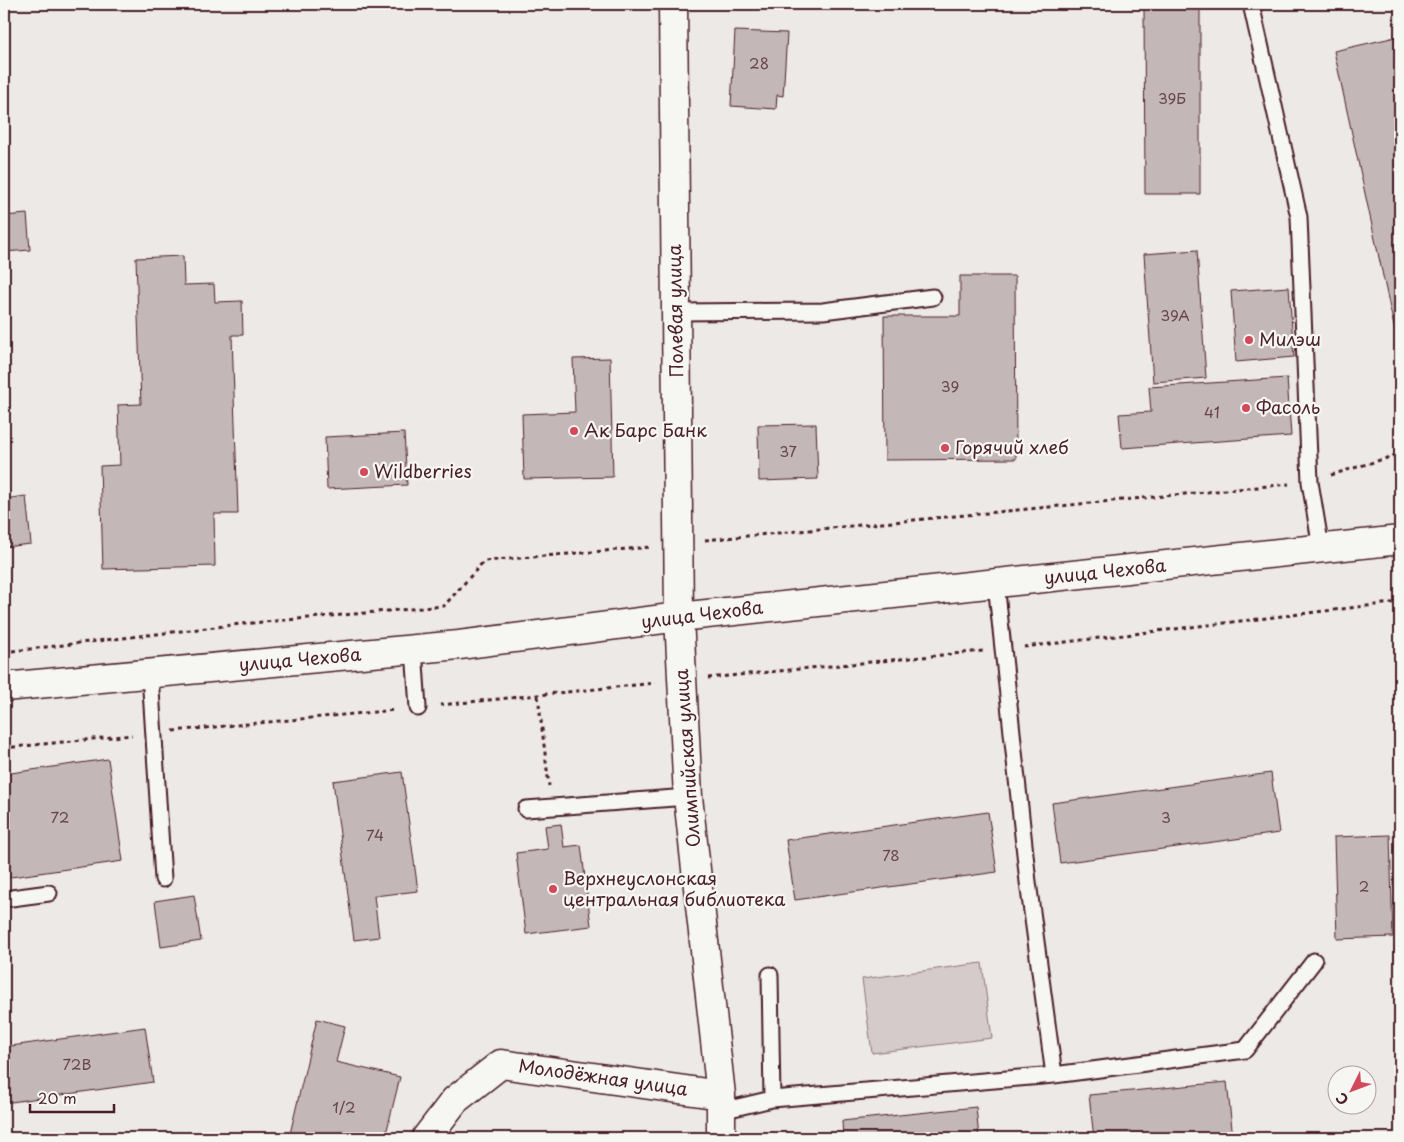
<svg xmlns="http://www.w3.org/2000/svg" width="1404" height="1142" font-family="'Playpen Sans',sans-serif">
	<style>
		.green { fill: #d4cbca; stroke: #8f757a }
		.building { fill: #c4b7b7; stroke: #4a1f2b }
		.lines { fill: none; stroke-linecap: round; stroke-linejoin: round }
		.service-casing { stroke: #4a1f2b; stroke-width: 19 }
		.minor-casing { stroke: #4a1f2b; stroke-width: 31 }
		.tertiary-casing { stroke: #4a1f2b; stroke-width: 31 }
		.path { stroke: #4a1f2b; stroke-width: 3; stroke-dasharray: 4 4; stroke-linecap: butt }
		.service { stroke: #f6f6f2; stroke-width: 15 }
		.minor { stroke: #f6f6f2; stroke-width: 28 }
		.tertiary { stroke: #f6f6f2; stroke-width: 28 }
		.poi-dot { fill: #d1495b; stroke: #f6f6f2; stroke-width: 2 }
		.labels { text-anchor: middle; stroke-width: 4.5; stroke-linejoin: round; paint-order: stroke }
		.number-label { font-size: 15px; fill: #68454e }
		.street-label { font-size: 18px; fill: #4a1f2b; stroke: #f6f6f2 }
		.poi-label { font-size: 18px; fill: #4a1f2b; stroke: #f6f6f2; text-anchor: start }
	</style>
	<rect width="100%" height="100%" fill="#ece9e6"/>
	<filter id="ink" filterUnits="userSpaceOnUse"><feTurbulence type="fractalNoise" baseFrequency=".02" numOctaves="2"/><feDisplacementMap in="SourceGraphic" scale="10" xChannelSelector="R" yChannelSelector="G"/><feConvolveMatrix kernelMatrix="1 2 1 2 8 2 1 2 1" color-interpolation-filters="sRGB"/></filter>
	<g filter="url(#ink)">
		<path class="green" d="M982,963L992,1038L872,1053L862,979Z"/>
		<path class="building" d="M1144,4H1200V194H1145Z
			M735,31L787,33L783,96L777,95L776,109L731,106Z
			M1400,36V354L1334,51Z
			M27,214L30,250L4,252V216Z
			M1197,250L1206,378L1153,382L1144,254Z
			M183,256L184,285L214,284L215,302L242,301L243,335H232L238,514H214L215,566L103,569L100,466L120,465L118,405L141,404L136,258Z
			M960,276H1015L1016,459L885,460L884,316H960Z
			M1289,287L1294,357L1236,362L1231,291Z
			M610,358L613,477L524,479L522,414L575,412L573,359Z
			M1287,378L1291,436L1122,448L1119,414L1151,412L1149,387Z
			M816,424L818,479L759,481L758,425Z
			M404,433L407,485L327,489L325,437Z
			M26,496L31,544L4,547V499Z
			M108,759L123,861L4,878V774Z
			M402,772L418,891L374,896L379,937L354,940L333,781Z
			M1271,773L1279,833L1060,863L1052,803Z
			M988,812L997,872L795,900L786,840Z
			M561,824L564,847L581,845L591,926L526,934L516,853L548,849L545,826Z
			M1390,835L1393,937L1337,939L1334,837Z
			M194,895L201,941L161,947L155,901Z
			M317,1019L345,1026L336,1062L400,1077L385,1138H289Z
			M145,1027L153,1082L4,1103V1047Z
			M1227,1082L1233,1138H1094L1089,1095Z
			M976,1107L979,1138H843L842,1121Z"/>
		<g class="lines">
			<defs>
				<path id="service" d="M1251,4L1299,217L1310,482L1321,548
					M676,312L823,311L933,297
					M414,649L418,708
					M150,674L163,879
					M526,809L688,797
					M4,899L49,893
					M770,975L772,1099
					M1054,1075L1245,1050L1314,961
					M721,1111L772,1099L1054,1075L1028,882L996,583"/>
				<path id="minor" d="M673,4L679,617L688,797L721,1095V1138
					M426,1138L455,1100L501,1064L721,1095"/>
				<path id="tertiary" d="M4,687L459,645L679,617L1400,540"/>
			</defs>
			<use href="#service" class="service-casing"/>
			<use href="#minor" class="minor-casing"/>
			<use href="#tertiary" class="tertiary-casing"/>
			<path class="path" d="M1331,475L1400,454
				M705,540L1289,484
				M1024,647L1400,602
				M4,652L241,624L444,606L484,561L652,547
				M708,678L983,651
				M538,696L549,786
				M440,705L655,683
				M173,731L396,710
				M4,748L132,735"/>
			<use href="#service" class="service"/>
			<use href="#minor" class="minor"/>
			<use href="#tertiary" class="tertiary"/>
		</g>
	</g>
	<g class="poi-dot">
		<circle cx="1249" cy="340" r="5"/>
		<circle cx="1246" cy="408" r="5"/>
		<circle cx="574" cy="431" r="5"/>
		<circle cx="945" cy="448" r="5"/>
		<circle cx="364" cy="472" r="5"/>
		<circle cx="553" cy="889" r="5"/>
	</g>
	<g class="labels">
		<g class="number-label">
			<text x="759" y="69">28</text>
			<text x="1172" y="104">39Б</text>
			<text x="1175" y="321">39А</text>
			<text x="950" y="392">39</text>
			<text x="1212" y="418">41</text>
			<text x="788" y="457">37</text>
			<text x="60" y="823">72</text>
			<text x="1166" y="823">3</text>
			<text x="375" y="841">74</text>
			<text x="891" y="861">78</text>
			<text x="1364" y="892">2</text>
			<text x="77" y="1070">72В</text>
			<text x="344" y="1113">1/2</text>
		</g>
		<g class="street-label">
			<text transform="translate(676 311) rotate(-91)" y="6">Полевая улица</text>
			<text transform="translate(1105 572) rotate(-6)" y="6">улица Чехова</text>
			<text transform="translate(702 615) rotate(-7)" y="6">улица Чехова</text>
			<text transform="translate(300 660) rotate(-5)" y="6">улица Чехова</text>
			<text transform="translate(688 758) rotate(-94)" y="6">Олимпийская улица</text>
			<text transform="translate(603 1078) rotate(8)" y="6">Молодёжная улица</text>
		</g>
		<g class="poi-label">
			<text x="1259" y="346">Милэш</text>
			<text x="1256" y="414">Фасоль</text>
			<text x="584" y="437">Ак Барс Банк</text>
			<text x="955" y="454">Горячий хлеб</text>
			<text x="374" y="478">Wildberries</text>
			<text x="563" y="885">Верхнеуслонская<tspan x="563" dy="21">центральная библиотека</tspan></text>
		</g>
	</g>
	<rect width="1404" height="1142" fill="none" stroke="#f6f6f2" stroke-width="20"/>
	<rect x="10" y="10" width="1384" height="1122" fill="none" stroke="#4a1f2b" stroke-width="2" filter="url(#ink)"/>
	<g transform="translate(1352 1090) rotate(228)"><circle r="24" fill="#f6f6f2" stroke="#b1a0a2"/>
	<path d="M0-4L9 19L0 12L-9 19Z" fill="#d1495b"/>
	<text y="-8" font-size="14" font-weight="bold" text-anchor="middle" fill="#4a1f2b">С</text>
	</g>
	<path d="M30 1104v8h84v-8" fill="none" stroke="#4a1f2b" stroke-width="2.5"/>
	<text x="38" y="1104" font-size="15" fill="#4a1f2b" stroke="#f6f6f2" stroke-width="4" paint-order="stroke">20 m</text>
</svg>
